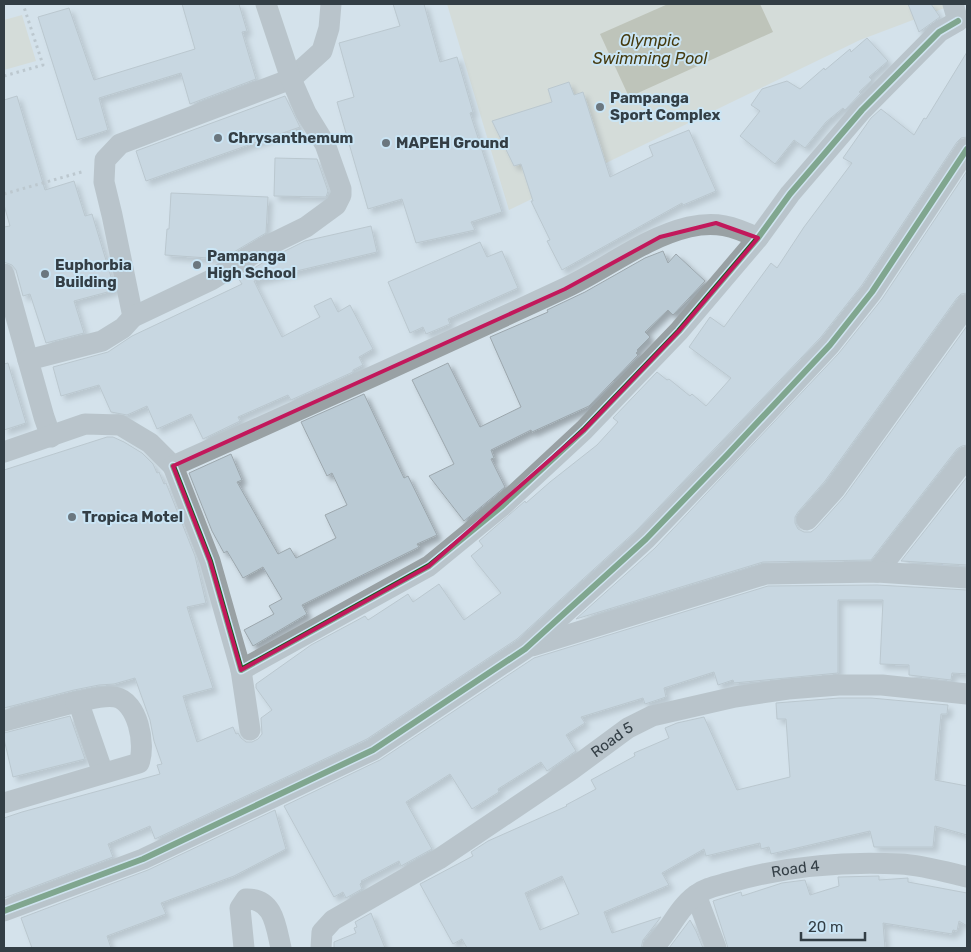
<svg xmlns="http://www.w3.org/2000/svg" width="971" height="952" font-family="Rubik,sans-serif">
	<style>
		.green { fill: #d5d5c4 }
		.water { fill: #a5a07e }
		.building { fill: #bacad4; stroke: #9ca7ad; fill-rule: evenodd; filter: url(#shadow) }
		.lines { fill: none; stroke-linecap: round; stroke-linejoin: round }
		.path { stroke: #a1a8ad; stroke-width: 3; stroke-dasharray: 2.5 4; stroke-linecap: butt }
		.minor { stroke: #99a1a4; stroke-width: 21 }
		.cycleway-casing { stroke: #cae5f5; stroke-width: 9 }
		.cycleway { stroke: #1b5e20; stroke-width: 6 }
		.marked { fill: none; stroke: #c2185b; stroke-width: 4; stroke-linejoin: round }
		.poi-dot { fill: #6b777f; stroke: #cae5f5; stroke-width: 2 }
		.labels { text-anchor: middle; stroke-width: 4; stroke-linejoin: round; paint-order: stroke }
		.poi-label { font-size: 15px; font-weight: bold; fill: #333e45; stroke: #cae5f5; text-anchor: start }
		.street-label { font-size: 15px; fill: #333e45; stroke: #cae5f5 }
		.water-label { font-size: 16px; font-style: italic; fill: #453a0f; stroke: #cae5f5 }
	</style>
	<defs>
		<filter id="shadow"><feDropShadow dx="4.5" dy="4.5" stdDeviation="2.5" flood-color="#0004"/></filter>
	</defs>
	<rect width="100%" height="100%" fill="#d4e2eb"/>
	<path class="green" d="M447,4H949L950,6L860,40L509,210Z
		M22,15L36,61L4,70V20Z"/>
	<path class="water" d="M668,4H760L773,32L629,97L600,34Z"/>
	<path class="building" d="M182,4H239L247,31L242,32L256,79L190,104L181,73L99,98L108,130L77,140L38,17L69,8L94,80L195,49Z
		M393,4H424L440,62L457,57L473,112L470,113L502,212L471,222L475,230L416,243L402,199L368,209L337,102L354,97L339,43L400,26Z
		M908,4H931L940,17L919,32Z
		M867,38L888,61L869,77L872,80L859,92L861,93L845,110L843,108L826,122L805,148L794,140L775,164L740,136L760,111L751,105L762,89L787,81L800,89L824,68L825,70L850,49L851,52Z
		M967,52V137L961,138L957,142L862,285L821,337L637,530L517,639L367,739L155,839L150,826L108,844L113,857L4,898V818L22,812L160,774L157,765L162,764L154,741L150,720L135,678L114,684L99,685L74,690L4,708V470L107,437H113L124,442L142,453L153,464L157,473L159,472L164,484L166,483L195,556L206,603L187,607L213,688L183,696L197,742L233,727L236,734L238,733L241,738L246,742H252L258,739L262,734L261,718L272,710L256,688V684L311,645L365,616L368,620L408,594L413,602L439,584L464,620L501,593L471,556L483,546L479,541L525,501L526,503L550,482L597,445L618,422L613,418L657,372L667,380L669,379L690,396L692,394L706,406L731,378L689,347L710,317L724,327L771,263L777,268L804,227L852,163L843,158L871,118L881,109L914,135L924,118L926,119Z
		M569,82L574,95L583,92L610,177L653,156L649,146L689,130L716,191L683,205L682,203L562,270L547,241L550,240L531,201H533L521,164L514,166L492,121L552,102L548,89Z
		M17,96L45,190L74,181L85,216L92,214L115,290L74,301L84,333L46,343L30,294L23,296L16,270L12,265L4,262V227L10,226L4,205V100Z
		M285,96L300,127L146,181L136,151Z
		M275,158L317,159L328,191L326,197L274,196Z
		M967,171V293L961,294L957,298L825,481L798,512L795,517V523L798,529L804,532H811L816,528L844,497L967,326V445L962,446L957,449L871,560L763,562L576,619L655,548L839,353L882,299Z
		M171,193L268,197L266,233L222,259L165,255L167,229H169Z
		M371,226L377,252L254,281L282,337L320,317L314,306L331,298L338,312L350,305L373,349L359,357L363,365L353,370V372L291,400L288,395L238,417L240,421L203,439L191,414L157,429L147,406L127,415L111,412L99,385L61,396L53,367L108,352L132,336L242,284L238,278L269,259L305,241Z
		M480,242L487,257L502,251L518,288L448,319L450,324L426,334L423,327L410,333L388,282Z
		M663,251L668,263L676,254L705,281L673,315L668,310L645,332L650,337L637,350L638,351L636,353L638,355L589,406L532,432L531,430L491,450L494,458L491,459L505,487L464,521L429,476L454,464L412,380L448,363L480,427L521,407L490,337L548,312L547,310L585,292L645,258Z
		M8,363L26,423L4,430V364Z
		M364,394L404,478L408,476L437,535L417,544L419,547L302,605L307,614L253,646L244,630L274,614L269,606L282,599L263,567L243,578L227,551L224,553L212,531L189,473L231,454L242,480L237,482L278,554L290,548L296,558L336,538L325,515L347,505L332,473L327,476L301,422Z
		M967,477V565L901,561Z
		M877,585L967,590V674L952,673L951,680L909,675V665L880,664L883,600H838V673L734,683L733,680L718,685L714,672L664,688L666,697L645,704L643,698L581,717L585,723L566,735L576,751L547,771L541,762L498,789L499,792L472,809L450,774L406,802L432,849L401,866L399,861L361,881L362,882L360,884L362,889L346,898L343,892L334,897L284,806L380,760L534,658L768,586Z
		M839,698H871L948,705L947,714H941L935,780L967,786V835L935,826L933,847H874L870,831L771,854L769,847L761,849L760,843L706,856L704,849L662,873L669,885L604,912L612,933L661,917L643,940L641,948H467L462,939L453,944L420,884L473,856L471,852L488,841L567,806L566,805L596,789L591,780L635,756L634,753L669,738L665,728L677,723L704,717L737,790L790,777L786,719H777L776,703ZM562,876L579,914L540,930L525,893Z
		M70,716L85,759L13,777L4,739V733Z
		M275,810L286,849L234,876L161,903L166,914L107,936L111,948H32L21,918L148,870Z
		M879,876V880L908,878V882L967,893V926L959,921L957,931L953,930L952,934L883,923L885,948H728L713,901L741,892L742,896L782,883L805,880L810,895L839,886L838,877Z
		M371,913L385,948H334V942L356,933L354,928L357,927L355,922Z
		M690,920L696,931L703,948H669Z"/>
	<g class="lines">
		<path class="path" d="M4,76L43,65L23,4
			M4,194L85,171"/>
		<g class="minor">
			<path d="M953,4L958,21"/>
			<path d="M4,274L28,360"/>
			<path d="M133,317L112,215L104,182L105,160L120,144L291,79L322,51L329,28L331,4"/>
			<path d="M51,437L44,417L28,360L102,341L123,328L133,317L211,280L263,248L306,227L336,205L341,195V189L325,144L306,113L291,79L266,4"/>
			<path d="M4,452L85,424L120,425L150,443L173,466C304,408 434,349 563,289C605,270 643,238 689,227C716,221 733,226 758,238"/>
			<path d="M173,466L210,561L241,670L429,566L501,507L584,430L679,331L758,238L790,194L862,110L939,32L958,21"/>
			<path d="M807,520L835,489L967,305"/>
			<path d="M877,572L967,457"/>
			<path d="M532,646L766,574L877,572L967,578"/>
			<path d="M241,670L250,730"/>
			<path d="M4,721L76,702L79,704L103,773"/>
			<path d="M4,803L139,763C146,745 138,701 115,697C103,695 88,700 76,702"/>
			<path d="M696,895L716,948"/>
			<path d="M4,911L143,859L373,750L525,649L646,539L727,455L830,345L872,292L967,149"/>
			<path d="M244,948L240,908L246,899C274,898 276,927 281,948"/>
			<path id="s1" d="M321,948L322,932L333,920L439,859L571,770L628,728L652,716L735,697L788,689L839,685H882L967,694"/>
			<path id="s2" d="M653,948C669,932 677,909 696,895C705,888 716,886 727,883C782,867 843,861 900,864C922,865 946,872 967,877"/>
		</g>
		<defs>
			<path id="cycleway" d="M173,466L210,561L241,670L429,566L501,507L584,430L679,331L758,238L790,194L862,110L939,32L958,21
				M4,911L143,859L373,750L525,649L646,539L727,455L830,345L872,292L967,149"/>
		</defs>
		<use href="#cycleway" class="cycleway-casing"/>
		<use href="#cycleway" class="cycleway"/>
	</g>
	<path d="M0 0H971V952H0ZM716,223L758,238L679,331L584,430L429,566L241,670L210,561L173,466L565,289L660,237Z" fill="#d4e2eb" fill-opacity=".55" fill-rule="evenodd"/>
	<path class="marked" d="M716,223L758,238L679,331L584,430L429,566L241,670L210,561L173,466L565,289L660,237Z"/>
	<g class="poi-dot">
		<circle cx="600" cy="107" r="5"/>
		<circle cx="218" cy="138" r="5"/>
		<circle cx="386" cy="143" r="5"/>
		<circle cx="197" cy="265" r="5"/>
		<circle cx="45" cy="274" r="5"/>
		<circle cx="72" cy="517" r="5"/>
	</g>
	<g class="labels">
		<g class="poi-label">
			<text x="610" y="103">Pampanga<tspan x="610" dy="17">Sport Complex</tspan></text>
			<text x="228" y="143">Chrysanthemum</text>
			<text x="396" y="148">MAPEH Ground</text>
			<text x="207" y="261">Pampanga<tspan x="207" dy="17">High School</tspan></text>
			<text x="55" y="270">Euphorbia<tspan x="55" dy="17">Building</tspan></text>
			<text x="82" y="522">Tropica Motel</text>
		</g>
		<g class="street-label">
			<text dy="5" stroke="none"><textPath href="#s1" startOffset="365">Road 5</textPath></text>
			<text dy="5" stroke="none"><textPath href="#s2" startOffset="172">Road 4</textPath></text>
		</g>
		<g class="water-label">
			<text x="650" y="46">Olympic<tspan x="650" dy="18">Swimming Pool</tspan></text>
		</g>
	</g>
	<rect width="971" height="952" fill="none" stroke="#333e45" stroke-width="10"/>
	<path d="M801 932v8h64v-8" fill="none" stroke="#333e45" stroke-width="2.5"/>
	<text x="808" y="932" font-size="15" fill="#333e45" stroke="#cae5f5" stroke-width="4" paint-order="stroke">20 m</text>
</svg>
